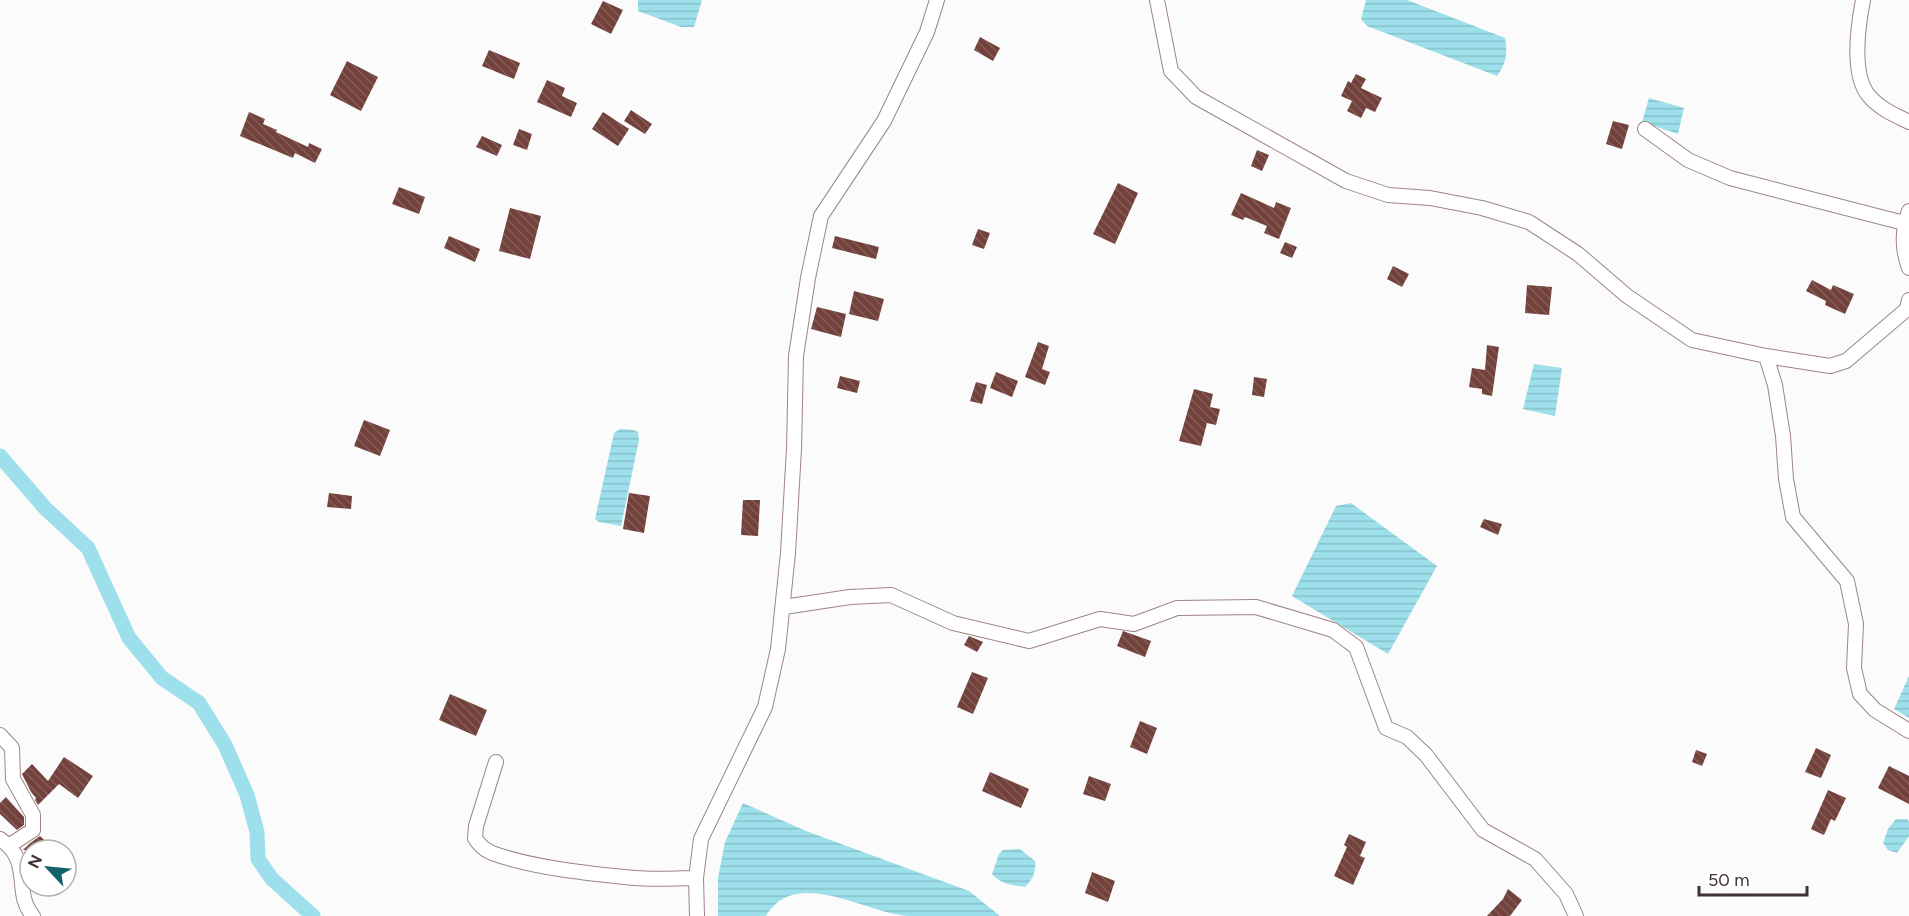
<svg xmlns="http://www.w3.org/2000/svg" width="1909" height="916" font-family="Figtree,sans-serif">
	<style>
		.water { fill: url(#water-rules) }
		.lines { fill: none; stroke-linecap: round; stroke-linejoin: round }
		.canal { stroke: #9de0eb; stroke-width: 15 }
		.building { fill: url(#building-back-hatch) }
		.minor-casing { stroke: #9e8582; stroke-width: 16 }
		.minor { stroke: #fff; stroke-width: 14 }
	</style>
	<defs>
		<pattern id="water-rules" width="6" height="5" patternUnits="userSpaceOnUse" patternTransform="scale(1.5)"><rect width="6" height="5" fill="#9de0eb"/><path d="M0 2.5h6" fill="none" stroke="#88c1ca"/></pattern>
		<pattern id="building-back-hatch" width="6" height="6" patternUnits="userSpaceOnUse" patternTransform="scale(1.5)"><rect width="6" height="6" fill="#72413c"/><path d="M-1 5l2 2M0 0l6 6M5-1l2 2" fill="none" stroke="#835b57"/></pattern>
	</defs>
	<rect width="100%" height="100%" fill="#fbfbfb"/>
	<path class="water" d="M638,0H702L694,27H681L638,11Z
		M1366,0H1407L1505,38C1508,52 1506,64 1497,76L1367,26L1361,19Z
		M1649,98L1684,108L1678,134L1642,122Z
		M1534,364L1562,368L1555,416L1523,409Z
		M620,429L633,430L638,432L639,440L621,526L599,522L595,519L614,433Z
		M1351,503L1437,566L1388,654L1292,596L1336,506Z
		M1909,676V718L1894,709Z
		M743,803L806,831L969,891L1000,916C969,916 938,916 907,916C865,913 796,866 766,916H718V878L725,842Z
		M1896,819H1907L1909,822V836L1897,853L1888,850L1883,843L1888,829Z
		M1020,849L1035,861C1036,872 1033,879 1025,887C1013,885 1000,884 992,874L999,854L1003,850Z"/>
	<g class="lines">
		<path class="canal" d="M0,456L45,508L88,548L129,638L162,678L199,703L225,745L247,795L257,832L258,859L272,879L313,916"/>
	</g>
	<path class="building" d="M603,1L623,10L611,34L591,24Z
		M980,37L1000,48L993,61L974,50Z
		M489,50L520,63L514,79L482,66Z
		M347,61L378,77L361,111L330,95Z
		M1356,74L1366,79L1361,88L1382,98L1375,112L1366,108L1361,118L1347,111L1352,101L1341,96L1348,81L1351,83Z
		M547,80L565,88L562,96L577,103L571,117L537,102Z
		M631,110L652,124L645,134L624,121Z
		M249,112L265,119L263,124L277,130L276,132L308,147L309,143L322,149L315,163L295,153L293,158L240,136Z
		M603,112L629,129L618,146L592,129Z
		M1613,121L1629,125L1622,149L1606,144Z
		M519,129L532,134L527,150L513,145Z
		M482,136L502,145L497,156L476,147Z
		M1257,150L1269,155L1262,171L1251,166Z
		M1118,183L1138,193L1115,244L1093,234Z
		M399,187L425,197L419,214L392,204Z
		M1241,193L1274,208L1276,202L1291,208L1279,239L1264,233L1267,226L1245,217L1243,220L1231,215Z
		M510,208L541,216L530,259L499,251Z
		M978,229L990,233L984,249L972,245Z
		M449,236L480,249L475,262L444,248Z
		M835,236L879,247L876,259L832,248Z
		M1285,242L1297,247L1292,258L1280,253Z
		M1393,266L1409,274L1402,287L1387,279Z
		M1812,280L1831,290L1833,285L1854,294L1845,314L1825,305L1826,301L1806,291Z
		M1527,285L1552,287L1549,315L1525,313Z
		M854,291L884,299L878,321L849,314Z
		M817,307L846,314L841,337L811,329Z
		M1038,342L1049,346L1042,369L1050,372L1045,385L1025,377Z
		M1487,345L1499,347L1492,396L1482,394V389L1469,387L1472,368L1485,370Z
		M996,372L1018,381L1012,397L990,388Z
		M840,376L860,381L857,393L837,388Z
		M1254,377L1267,379L1264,397L1252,395Z
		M976,382L987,385L982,404L970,401Z
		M1194,389L1213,394L1210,407L1220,409L1216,425L1207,423L1201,446L1179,441Z
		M364,420L390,430L380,456L354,446Z
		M329,493L352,496L351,509L327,507Z
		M629,493L650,496L644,533L623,529Z
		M743,500H760L758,536L741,535Z
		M1484,519L1502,524L1498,535L1480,527Z
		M1123,631L1151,641L1145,657L1117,646Z
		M969,636L983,642L977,652L964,645Z
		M972,672L988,678L973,714L957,707Z
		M450,694L487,710L476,736L439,720Z
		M1140,721L1157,728L1147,754L1130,747Z
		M1816,748L1831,755L1821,778L1805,772Z
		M1696,750L1707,754L1702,766L1692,762Z
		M64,757L93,776L78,798L59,784L38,805L35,800L36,798L31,792L22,774L32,764L48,781Z
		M1889,766L1909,776V804L1878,788Z
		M990,772L1029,789L1021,808L982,791Z
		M1089,776L1111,784L1105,801L1083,794Z
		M1828,790L1846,798L1835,821L1831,819L1824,835L1811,829Z
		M6,797L24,817V825L17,830L0,814V803Z
		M1349,834L1366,842L1360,856L1365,858L1353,885L1334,876L1347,847L1344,845Z
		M40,836L55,850H23L29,844Z
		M1092,872L1115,881L1108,902L1085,893Z
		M1508,889L1522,900L1510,916H1487L1503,899Z"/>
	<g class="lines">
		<defs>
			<path id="minor" d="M1157,0L1171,71L1196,97L1346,181L1388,195L1430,198L1482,208L1529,222L1578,254L1627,296L1692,340L1766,356L1775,385L1783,436L1786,479L1793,517L1847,581L1856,624L1854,668L1860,694L1875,710L1909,731
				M1863,0C1858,26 1851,75 1869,96C1880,109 1895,115 1909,122
				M1645,129L1688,160L1730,178L1904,223
				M1909,211C1902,230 1902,249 1909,268
				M1766,356L1830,366L1846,361L1907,309L1909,300
				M784,607L850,597L891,595L953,623L1029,641L1100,619L1134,624L1177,608L1256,607L1333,630L1356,647L1386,728L1407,737L1426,755L1483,830L1535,859L1566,894L1576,916
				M0,735L12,748L13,779L33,815V830L10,845
				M496,762L476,826L475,838C479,845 485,850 492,853C533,868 592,874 635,878C655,880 676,878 696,878
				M0,839C34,862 12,892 33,916
				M697,916L696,878L701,839L765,707L778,649L788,553L794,449L796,356L808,278L821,216L884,121L927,32L937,0"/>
		</defs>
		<use href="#minor" class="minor-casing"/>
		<use href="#minor" class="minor"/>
	</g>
	<g transform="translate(48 868) rotate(296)"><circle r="28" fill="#ffffff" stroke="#b2aead" stroke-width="1.5"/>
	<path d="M0-4.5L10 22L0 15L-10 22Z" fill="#13616b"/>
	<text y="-9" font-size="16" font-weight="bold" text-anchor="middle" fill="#3f3433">N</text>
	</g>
	<path d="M1699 886v9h108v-9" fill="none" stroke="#3f3433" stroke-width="3"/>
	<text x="1708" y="886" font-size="18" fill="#3f3433" stroke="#ffffff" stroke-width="4.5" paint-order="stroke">50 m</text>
</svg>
